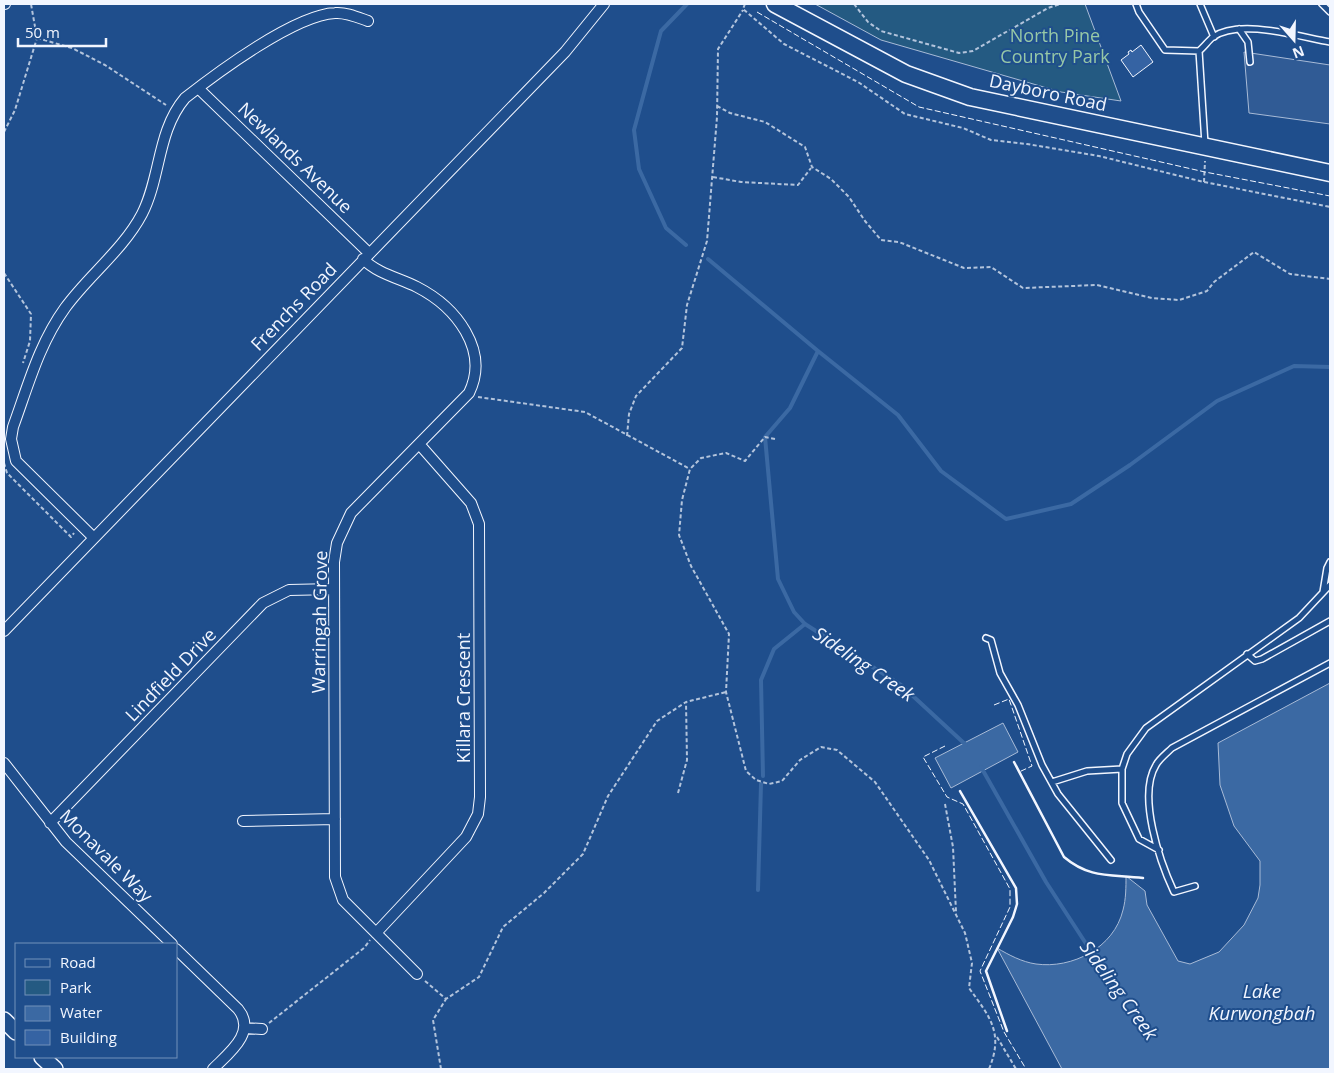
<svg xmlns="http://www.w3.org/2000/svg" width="1334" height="1073" font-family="'Open Sans',sans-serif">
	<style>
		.green { fill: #245a82; stroke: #a8bbd7 }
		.parking { fill: #305b95; stroke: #a8bbd7 }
		.water { fill: #3b69a3; stroke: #a8bbd7 }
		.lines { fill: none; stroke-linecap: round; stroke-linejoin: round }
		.stream { stroke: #3b69a3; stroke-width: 4 }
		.building { fill: #3563a3; stroke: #f2f6ff }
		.service-casing { stroke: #f2f6ff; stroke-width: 8 }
		.minor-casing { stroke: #f2f6ff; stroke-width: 12 }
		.secondary-casing { stroke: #f2f6ff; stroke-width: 18 }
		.primary-casing { stroke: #f2f6ff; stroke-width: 19 }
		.path { stroke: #b3c4dc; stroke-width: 2; stroke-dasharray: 4 2.5; stroke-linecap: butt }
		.service { stroke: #1f4e8c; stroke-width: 5 }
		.minor { stroke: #1f4e8c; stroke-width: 10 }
		.secondary { stroke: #1f4e8c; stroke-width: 15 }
		.primary { stroke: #1f4e8c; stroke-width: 16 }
		.fence { stroke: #f2f6ff; stroke-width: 1; stroke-dasharray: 6 2.5; stroke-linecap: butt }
		.wall { stroke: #f2f6ff; stroke-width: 2.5 }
		.labels { text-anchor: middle; stroke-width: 4; stroke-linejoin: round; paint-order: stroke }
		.park-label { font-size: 18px; fill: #97c8a6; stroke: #1f4e8c }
		.street-label { font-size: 18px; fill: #f2f6ff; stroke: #1f4e8c }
		.water-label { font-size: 19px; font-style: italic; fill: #f2f6ff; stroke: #1f4e8c }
	</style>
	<rect width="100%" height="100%" fill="#1f4e8c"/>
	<path class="green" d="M815,4H1085L1121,101L1061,92L881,40Z"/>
	<path class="parking" d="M1244,52L1330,65V124L1249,113Z"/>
	<path class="water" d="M1330,683V1069H1062L997,948C1009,955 1022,962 1036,964C1072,969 1114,948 1123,910C1126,899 1126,887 1126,876L1145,891L1147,905L1178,961L1190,964L1219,952L1244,925L1258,898L1260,885V861L1234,826L1220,785L1218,743Z
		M1003,723L1018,752L951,788L935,758Z"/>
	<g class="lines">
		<path class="stream" d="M686,245L666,228L639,169L634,130L661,31L687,4
			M708,259L818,351L898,415L941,471L1006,519L1071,504L1130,465L1217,401L1294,366L1330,367
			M818,351L790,408L765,437L778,579L794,612L805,624L901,685L966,745
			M981,767L1046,882L1094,956
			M763,776L761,680L774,649L805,624
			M758,890L761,784"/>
	</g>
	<path class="building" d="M1141,45L1153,62L1133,77L1121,60L1129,54L1128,52L1131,50L1132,52Z"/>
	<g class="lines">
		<defs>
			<path id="service" d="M1136,4L1139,12L1165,50L1199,51
				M1200,4L1214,37
				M1322,4L1330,12
				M1239,29L1248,42L1250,62
				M1205,144L1199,51C1204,47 1208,41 1213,37C1240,18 1300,37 1330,42
				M1323,592L1327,568L1330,562
				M986,638L991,640L1000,673L1018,705L1042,765L1058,794L1111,860
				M1247,654L1255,661L1262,659L1330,621
				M1052,782L1087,771L1122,769
				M1159,850L1139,839L1122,803V769L1127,754L1146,728L1299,618L1330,585
				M1195,886L1174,892C1160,862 1137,796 1156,765C1159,759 1167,753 1172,748L1330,663"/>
			<path id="minor" d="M4,4H5
				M198,88L369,253
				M363,259C378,274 399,278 417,287C456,307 490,350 469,393L351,513L337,543L334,562L335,877L343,900L417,974
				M94,538L16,461L11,439L13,427C28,386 39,344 65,308C88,276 123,250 142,214C161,177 157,131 185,98C218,72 295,15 335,13C346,12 357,17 368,21
				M4,631L565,52L604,4
				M4,763L66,842L172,944
				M243,821L335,819
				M50,823L263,603L289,590L334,589
				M376,933L466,837L478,814L480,797L479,524L471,503L420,445
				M176,949L238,1009C257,1032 229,1053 213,1069
				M245,1028L262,1029"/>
			<path id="secondary" d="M4,1020L16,1032
				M42,1057L55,1069"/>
			<path id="primary" d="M775,4L906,74L970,97L1330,173"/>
		</defs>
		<use href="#service" class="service-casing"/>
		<use href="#minor" class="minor-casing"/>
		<use href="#secondary" class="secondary-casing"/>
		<use href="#primary" class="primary-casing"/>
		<path class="path" d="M745,4L743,9L784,44L858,82L905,114L963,128L991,140L1027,144L1099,156L1204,182L1330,207
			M854,4L868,22L881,31L959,53L973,51L1048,8L1060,4
			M37,38L72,48L105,65L166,105
			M717,106L730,113L765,122L805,147L812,167L831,179L849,197L865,221L881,240L899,242L964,268L991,267L1023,288L1097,285L1152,298L1179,300L1207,291L1214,282L1254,252L1290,274L1330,279
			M4,132L15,110L37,38L31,4
			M713,177L741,182L798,185L811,168
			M1204,182L1205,161
			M4,273L31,314L30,341L23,363
			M478,397L585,412L690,469
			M627,436L629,414L636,396L682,348L687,305L707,241L717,117L718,49L743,10
			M775,439L765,437L745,461L726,453L701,458L690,469L682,500L679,535L691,566L729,634L726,692L746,771L756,780L769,784L782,781L800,760L821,747L837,750L875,782L929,860L965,933L972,963L969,988C990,1017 1004,1033 989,1069
			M4,463L7,473L71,537L74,533
			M678,793L687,760L686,702
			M945,804L953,847L956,912
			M425,981L446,999L479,977L503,927L544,893L583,854L608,796L657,721L686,702L726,692
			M269,1023L364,948L370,940
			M997,1037L1016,1069
			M441,1069L433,1020L446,999"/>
		<use href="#service" class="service"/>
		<use href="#minor" class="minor"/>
		<use href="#secondary" class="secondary"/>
		<use href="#primary" class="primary"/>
		<path class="fence" d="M757,12L919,107L1205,172L1330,196
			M994,705L1009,699L1032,766L1019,772
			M945,746L923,757L947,797L963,804L1010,889V907L980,971L1004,1032L1026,1069"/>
		<path class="wall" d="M1014,762L1064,857C1090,879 1111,874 1143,878
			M960,791L1016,888L1017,904L1013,917L986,971L1007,1031"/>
	</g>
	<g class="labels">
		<g class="park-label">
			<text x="1055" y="42">North Pine<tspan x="1055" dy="21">Country Park</tspan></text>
		</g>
		<g class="street-label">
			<text transform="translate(1048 93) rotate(12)" y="6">Dayboro Road</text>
			<text transform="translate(295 158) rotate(44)" y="6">Newlands Avenue</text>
			<text transform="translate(294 307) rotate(-46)" y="6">Frenchs Road</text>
			<text transform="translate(320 622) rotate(-89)" y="6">Warringah Grove</text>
			<text transform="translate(171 675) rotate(-46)" y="6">Lindfield Drive</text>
			<text transform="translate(464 698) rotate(-90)" y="6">Killara Crescent</text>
			<text transform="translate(106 856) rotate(45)" y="6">Monavale Way</text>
		</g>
		<g class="water-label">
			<text transform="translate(864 664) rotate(34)" y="7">Sideling Creek</text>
			<text transform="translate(1119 990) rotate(54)" y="7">Sideling Creek</text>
			<text x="1262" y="998">Lake<tspan x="1262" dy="22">Kurwongbah</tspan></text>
		</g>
	</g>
	<rect width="1334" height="1073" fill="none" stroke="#f2f6ff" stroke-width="10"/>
	<rect x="15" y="943" width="162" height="115" fill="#1f4e8c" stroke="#7391ba"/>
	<rect x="25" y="959" width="25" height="8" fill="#1f4e8c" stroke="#7391ba"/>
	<text x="60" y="968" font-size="15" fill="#f2f6ff">Road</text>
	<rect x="25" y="980" width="25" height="15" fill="#245a82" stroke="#7391ba"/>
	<text x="60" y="993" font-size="15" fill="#f2f6ff">Park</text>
	<rect x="25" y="1006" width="25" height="15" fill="#3b69a3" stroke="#7391ba"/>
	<text x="60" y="1018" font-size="15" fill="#f2f6ff">Water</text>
	<rect x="25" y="1030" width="25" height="15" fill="#3563a3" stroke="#7391ba"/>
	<text x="60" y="1043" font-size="15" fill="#f2f6ff">Building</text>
	<g transform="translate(1294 40) rotate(160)" stroke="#1f4e8c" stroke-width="4" paint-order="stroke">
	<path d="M0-4L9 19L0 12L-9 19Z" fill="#f2f6ff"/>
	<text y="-8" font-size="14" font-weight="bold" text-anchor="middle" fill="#f2f6ff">N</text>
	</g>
	<path d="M18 38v8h88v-8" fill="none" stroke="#f2f6ff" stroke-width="2.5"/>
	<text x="25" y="38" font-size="15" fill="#f2f6ff" stroke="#1f4e8c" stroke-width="4" paint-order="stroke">50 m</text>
</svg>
